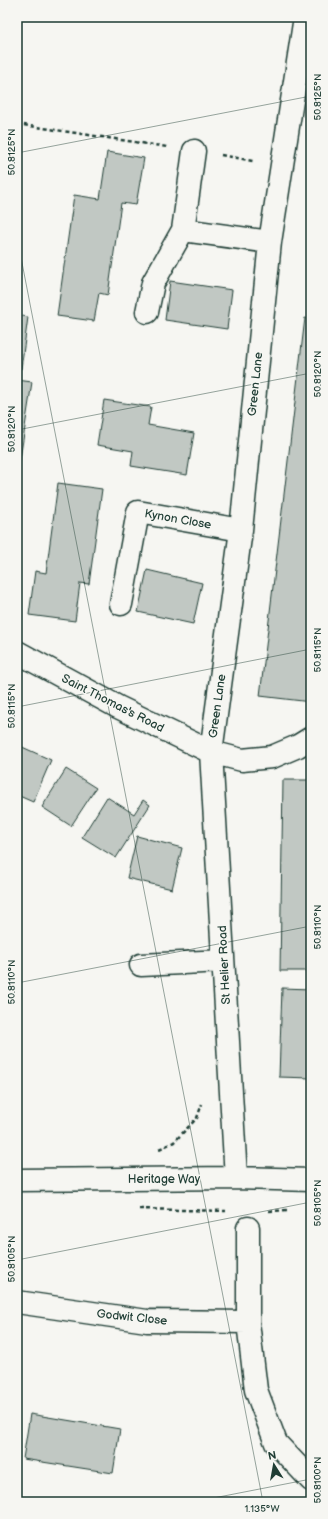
<svg xmlns="http://www.w3.org/2000/svg" width="328" height="1519" font-family="'Balsamiq Sans',sans-serif">
	<style>
		.building { fill: #c1c8c3; stroke: #1f3d34 }
		.lines { fill: none; stroke-linecap: round; stroke-linejoin: round }
		.minor-casing { stroke: #1f3d34; stroke-width: 25 }
		.path { stroke: #1f3d34; stroke-width: 2.5; stroke-dasharray: 4 3; stroke-linecap: butt }
		.minor { stroke: #f6f6f2; stroke-width: 22 }
		.ticks { fill: none; stroke: #1f3d34; stroke-width: 1; stroke-opacity: 0.45 }
		.labels { text-anchor: middle; stroke-width: 3; stroke-linejoin: round; paint-order: stroke }
		.street-label { font-size: 12px; fill: #1f3d34; stroke: #f6f6f2 }
		.neatline { fill: none; stroke: #1f3d34; stroke-width: 1.5 }
		.ticks-label { font-size: 10px; text-anchor: middle; fill: #1f3d34 }
	</style>
	<rect width="100%" height="100%" fill="#f6f6f2"/>
	<filter id="ink" filterUnits="userSpaceOnUse"><feTurbulence type="fractalNoise" baseFrequency=".025" numOctaves="2"/><feDisplacementMap in="SourceGraphic" scale="8" xChannelSelector="R" yChannelSelector="G"/><feConvolveMatrix kernelMatrix="1 2 1 2 8 2 1 2 1" color-interpolation-filters="sRGB"/></filter>
	<g filter="url(#ink)">
		<path class="building" d="M107,152L144,158L136,205L121,203L108,295L99,293L94,321L57,316L74,195L100,199Z
			M170,281L232,290L227,329L165,320Z
			M17,315L28,317L21,369L17,368Z
			M305,318L311,319V702L260,696Z
			M17,380L32,382L18,472H17Z
			M104,400L151,407L148,425L194,433L187,475L131,466L133,451L97,445Z
			M58,483L102,489L89,584L80,583L75,621L29,615L35,571L46,573Z
			M147,570L202,583L193,624L138,612Z
			M20,746L51,760L33,802L17,795V753Z
			M66,769L96,788L71,826L42,807Z
			M283,780H311V971H280Z
			M107,797L134,814L143,800L150,805L116,858L82,837Z
			M137,836L182,848L172,889L127,878Z
			M282,988L311,989V1078L279,1077Z
			M30,1414L120,1429L113,1473L23,1459Z"/>
		<g class="lines">
			<defs>
				<path id="minor" d="M194,151L183,230L270,242
					M147,312L153,283L183,230
					M121,604L138,512L241,530
					M17,652L118,707L211,752L242,760L272,757L298,746L311,738
					M141,965L223,961
					M236,1178L211,752L241,530L270,242L305,17
					M17,1180L236,1178L311,1180
					M248,1228V1322
					M17,1302L147,1321L248,1322L256,1390L276,1443L311,1480"/>
			</defs>
			<use href="#minor" class="minor-casing"/>
			<path class="path" d="M17,124L167,147
				M221,155L253,161
				M159,1149L174,1142L197,1118L202,1104
				M139,1209L226,1211
				M269,1211L288,1210"/>
			<use href="#minor" class="minor"/>
		</g>
	</g>
	<path class="ticks" d="M17,153L311,96M17,237L263,1502M17,430L311,373M17,707L311,649M17,983L311,926M17,1260L311,1202M193,1502L311,1479"/>
	<g class="labels">
		<g class="street-label">
			<text transform="translate(255 384) rotate(-84)" y="4">Green Lane</text>
			<text transform="translate(178 519) rotate(10)" y="4">Kynon Close</text>
			<text transform="translate(113 703) rotate(27)" y="4">Saint Thomas's Road</text>
			<text transform="translate(217 706) rotate(-82)" y="4">Green Lane</text>
			<text transform="translate(224 965) rotate(-93)" y="4">St Helier Road</text>
			<text x="164" y="1183">Heritage Way</text>
			<text transform="translate(132 1317) rotate(6)" y="4">Godwit Close</text>
		</g>
	</g>
	<rect width="328" height="1519" fill="none" stroke="#f6f6f2" stroke-width="44"/>
	<g transform="translate(274 1465) rotate(349)" stroke="#f6f6f2" stroke-width="3" paint-order="stroke">
	<path d="M0-3L7 15L0 10L-7 15Z" fill="#1f3d34"/>
	<text y="-6" font-size="11" font-weight="bold" text-anchor="middle" fill="#1f3d34">N</text>
	</g>
	<rect x="22" y="22" width="284" height="1475" class="neatline"/>
	<g class="ticks-label">
		<text transform="translate(317 97) rotate(-90)" y="4">50.8125°N</text>
		<text transform="translate(11 152) rotate(-90)" y="4">50.8125°N</text>
		<text transform="translate(317 374) rotate(-90)" y="4">50.8120°N</text>
		<text transform="translate(11 429) rotate(-90)" y="4">50.8120°N</text>
		<text transform="translate(317 650) rotate(-90)" y="4">50.8115°N</text>
		<text transform="translate(11 706) rotate(-90)" y="4">50.8115°N</text>
		<text transform="translate(317 927) rotate(-90)" y="4">50.8110°N</text>
		<text transform="translate(11 982) rotate(-90)" y="4">50.8110°N</text>
		<text transform="translate(317 1203) rotate(-90)" y="4">50.8105°N</text>
		<text transform="translate(11 1259) rotate(-90)" y="4">50.8105°N</text>
		<text transform="translate(317 1480) rotate(-90)" y="4">50.8100°N</text>
		<text x="262" y="1512">1.135°W</text>
	</g>
</svg>
